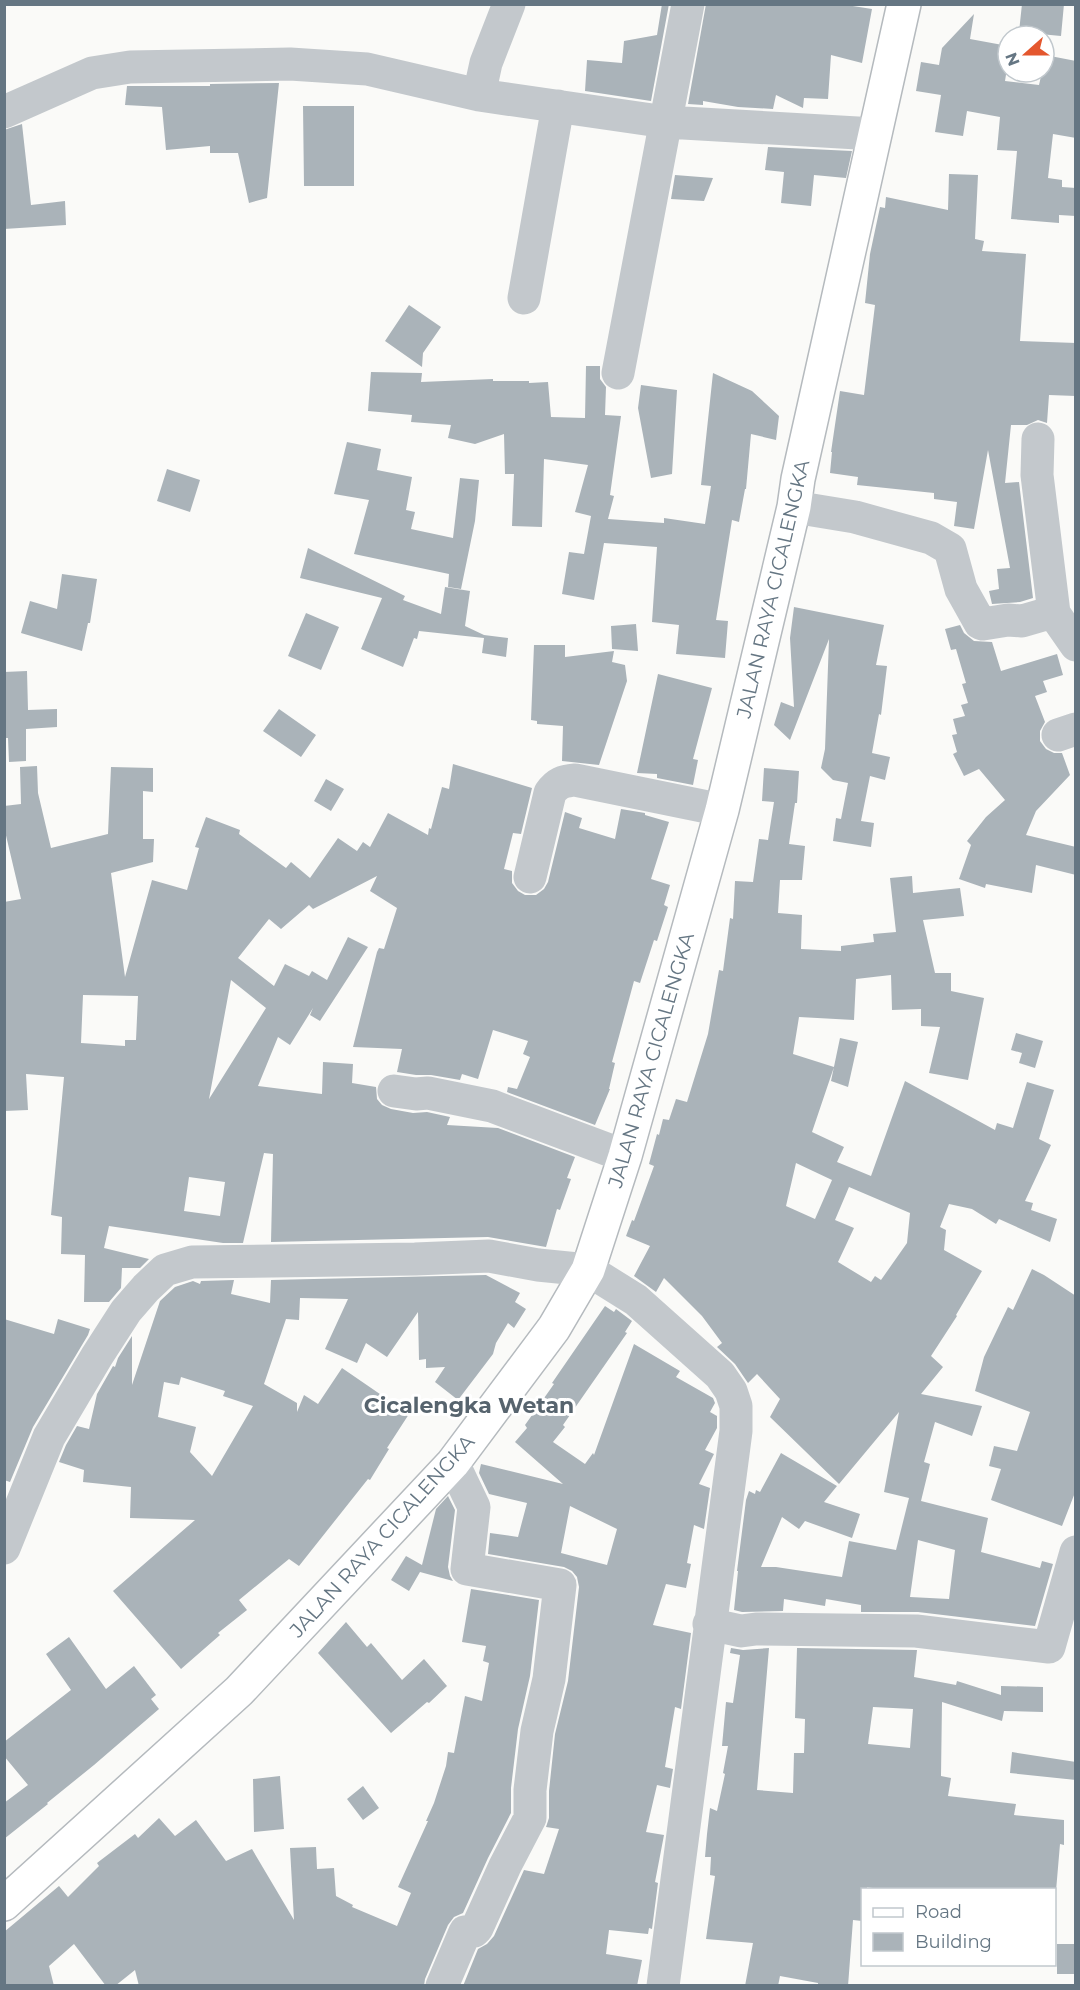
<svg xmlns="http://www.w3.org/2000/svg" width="1080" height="1990" font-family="Montserrat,sans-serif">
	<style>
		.building { fill: #aab3b9; fill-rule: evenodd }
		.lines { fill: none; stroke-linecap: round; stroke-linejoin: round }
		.major-casing { stroke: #b5babe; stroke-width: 36 }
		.minor { stroke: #c3c8cc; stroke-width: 33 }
		.major { stroke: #fff; stroke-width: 33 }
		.labels { text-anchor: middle; stroke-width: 6; stroke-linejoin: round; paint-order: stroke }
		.street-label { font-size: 20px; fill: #657683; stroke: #fff }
		.quarter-label { font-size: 22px; font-weight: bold; fill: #57646e; stroke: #fff }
	</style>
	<rect width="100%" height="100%" fill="#fafaf8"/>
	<path class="building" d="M662,4H669L651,101L585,91L587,60L622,63L624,41L657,35Z
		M706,4H840L872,9L862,63L831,55L828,99L804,98L803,108L776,95L773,109L738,107L703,101V105L688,104Z
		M1022,4H1064L1061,36L1019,32Z
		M974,14L970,39L1008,46V62L1005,81L1039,85L1042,72H1044L1045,55L1076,61V138L1053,134L1048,178L1062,180V187L1076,188V216L1059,215V223L1011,219L1017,151L997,150L1000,117L967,111L963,136L935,132L941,95L916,91L921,62L939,65L942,48Z
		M279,83L267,198L249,203L238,153H210V146L166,150L162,107L125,105L127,86H210V84Z
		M303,106H354V186H304Z
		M22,124L31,205L65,201L66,225L4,229V130Z
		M768,147L852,151L846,178L814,175L811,206L781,203L784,172L765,170Z
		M949,174L978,175L975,239L984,241L982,251L1026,254L1020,341L1076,343V396L1049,395L1047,423L1038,420L1027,425H1011L1005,483L1019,482L1033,598L1020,602L992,604L989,591L999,589L997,569L1010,568L988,450L974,529L954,526L957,502L934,499V493L857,485L858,477L830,473L832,452H831L840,391L864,395L875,305L865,303L870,254L880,207L885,208L886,197L948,210Z
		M675,175L713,178L704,201L671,199Z
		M409,305L441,327L423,353L422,367L385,341Z
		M586,366H600V379L606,387L605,415L621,416L610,495L614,496L608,519L664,523V518L705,524L711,486L701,485L713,373L752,391L779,416L776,440L751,434L746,489H745L739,522L732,520L716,620L728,621L725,658L676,654L679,625L652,622L657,547L604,543L594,600L562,594L569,552L584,554L591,516L575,512L588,465L544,459L542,527L512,526L514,474H505L504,434L475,444L448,438L451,425L411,422L412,415L368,411L371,372L422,373L421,382L493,379V381H529V383L548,382L551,417L585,418Z
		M641,385L677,390L672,474L651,478L638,408Z
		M347,442L381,449L377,470L412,477L406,510L415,512L411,529L453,538L460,478L479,480L475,521L461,589L448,587L449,574L354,554L369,500L334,494Z
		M167,469L200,480L190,512L157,501Z
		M308,548L405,596L403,600L441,614L445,587L470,591L465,626L484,635L508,638L506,657L482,653L484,638L419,631L417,639L414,638L403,667L361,649L382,598L300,578Z
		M62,574L97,579L90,623H88L82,651L21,633L30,601L57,609Z
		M794,607L884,625L876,665L887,666L881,715L879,714L872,753L890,757L885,780L870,776L861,821L874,823L871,847L833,841L836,818L841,819L848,783L833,780L821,768L825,749L829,639L790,740L774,725L781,702L794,707L790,638Z
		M306,613L339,627L321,670L288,656Z
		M636,624L638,651L612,649L611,626Z
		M960,625L964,633L974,641L992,642L1001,671L1057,654L1063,675L1043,681L1047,692L1035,696L1045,722L1040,731V741L1046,749L1054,753H1062L1070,775L1036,811L1026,835L1076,847V875L1036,865L1032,893L986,884L985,888L959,879L971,845L967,841L986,817L1005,800L979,769L964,776L953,754L957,752L952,735L957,734L953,719L965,716L961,705L968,703L962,684L966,683L956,649L951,650L945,629Z
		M534,645H565V657L614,651L612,662L625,665L627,681L599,765L562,761L563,726L537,724V721L531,720Z
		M27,671L28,710L57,709V727L26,729V761L9,762L8,738H5L4,672Z
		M658,674L712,688L693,759L698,760L693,785L657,778V774L637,773Z
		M279,709L316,735L301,757L263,731Z
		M453,764L532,788L521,834L513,833L504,869L512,871V883L518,891L525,895H536L544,889L548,882L565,812L582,818L579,828L615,839L621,809L645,813V815L669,822L651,879L670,885L664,905L668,907L657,941L654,940L640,983L634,981L612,1062L615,1063L609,1089H610L595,1125L507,1092L508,1087L517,1089L530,1057L523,1054L528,1041L493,1030L478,1079L462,1074L460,1080L431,1075H416L397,1072L402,1049L353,1047L377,952L379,948L384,949L397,908L370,891L377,876L313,909L309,905L281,929L269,919L238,958L274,986L285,964L309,976L312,971L327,980L348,937L368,947L320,1021L310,1015L313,1008L290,1045L278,1037L258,1086L322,1094L323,1062L353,1064L352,1083L376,1087L377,1099L382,1105L391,1109L413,1113L427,1112L450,1117L447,1125L498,1128L575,1157L567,1178L571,1179L560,1210L557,1209L546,1247L488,1237L271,1242L273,1154L264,1153L243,1243H223L109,1226L104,1248L149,1259L140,1268H122L121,1288L109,1302H84L85,1255L61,1254L62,1217L51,1215L64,1077L26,1074L28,1110L4,1111V902L21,899L4,827V806L21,804L20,767L37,766L38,793L51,848L108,834L111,767L153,768V792L143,791V839H154L153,862L111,873L125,977L152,880L187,890L199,848L195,847L206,817L240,830L239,834L286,868L291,862L310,878L338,838L357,851L363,842L370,847L388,813L428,835L429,828L431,829L442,787L449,789ZM231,980L266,1008L209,1099ZM83,995L138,996L136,1040H125V1046L81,1043ZM189,1177L225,1182L220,1216L184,1211Z
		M764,768L799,771L797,803H795L789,844L805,846L802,880H780L778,913L802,915L801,949L841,951V946L874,942L873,934L896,932L890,878L912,876L913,893L960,888L964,916L923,920L935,973H951V991L984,998L968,1080L929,1073L940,1027L921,1026V1009L892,1010L891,975L856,979L854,1020L799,1017L793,1054L834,1067L812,1132L844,1147L837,1162L871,1176L905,1081L995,1130L997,1123L1013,1128L1027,1082L1054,1090L1039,1139L1051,1145L1025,1201L1033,1203L1031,1210L1057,1219L1050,1242L999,1219L996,1224L972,1209L949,1204L940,1227L946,1230L944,1250L982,1271L956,1315L957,1316L931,1356L943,1367L921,1394L982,1406L972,1436L935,1422L924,1462L930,1464L921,1501L988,1518L981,1552L1040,1568L1042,1561L1053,1564L1035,1626L918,1612H861V1605L826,1599L825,1606L784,1599L783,1611L742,1612L734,1610L738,1571H737L746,1500L749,1491L755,1494L756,1490L760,1492L781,1453L837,1486L824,1502L860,1514L852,1538L805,1521L799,1529L782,1517L761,1567H776L842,1577L849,1541L896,1550L909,1498L884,1492L899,1412L839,1484L770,1417L780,1399L757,1374L748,1383L735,1364L717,1347L722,1343L702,1316L664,1278L656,1292L634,1276L650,1246L626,1236L632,1220L634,1221L654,1166L649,1164L657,1134L659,1135L663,1119L669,1120L676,1099L687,1102L708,1034L719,970L723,971L730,918L733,919L735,881L753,882L759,839L768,840L774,802L762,801ZM796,1163L832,1180L815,1219L786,1206ZM849,1187L910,1213L907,1243L881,1280L875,1276L871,1282L838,1262L854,1228L835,1220ZM918,1540L955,1550L949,1599L910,1597Z
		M326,779L344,789L331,811L314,801Z
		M1016,1033L1043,1041L1035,1068L1019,1063L1022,1053L1011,1050Z
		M840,1038L858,1042L848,1087L831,1081Z
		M1032,1269L1044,1275L1076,1296V1490L1062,1526L991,1500L1001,1469L989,1466L994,1446L1017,1451L1030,1412L975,1391L984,1357L1008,1307L1013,1310Z
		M486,1275L520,1293L515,1302L526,1309L514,1328L508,1323L496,1343L493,1354L458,1400L435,1382L445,1367L426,1368V1359L419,1360L418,1312L387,1357L366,1343L357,1363L325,1349L348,1299L300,1298L299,1320L286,1319L264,1384L297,1403V1412L304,1395L318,1404L342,1368L409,1414L387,1448L389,1449L370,1480L368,1479L299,1566L289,1559L239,1600L247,1610L218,1633L220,1635L181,1669L113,1591L195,1520L130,1518L131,1487L83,1482L84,1470L59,1462L66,1445L77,1426L89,1429L97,1394L113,1366L115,1367L118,1358L132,1336V1385L160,1301L175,1287L193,1281L200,1284L201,1281L234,1280L231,1294L270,1303L271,1280ZM181,1377L225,1391L223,1396L253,1406L212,1476L190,1452L196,1427L158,1417L164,1382L179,1385Z
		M605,1306L614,1312L616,1309L632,1321L625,1332L627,1333L563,1425L565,1427L553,1442L585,1464L593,1453L594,1455L634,1344L680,1371L676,1377L713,1398L715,1403L710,1412L717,1416V1428L705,1450L714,1454L699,1484L710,1488L704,1529L694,1525L687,1563L691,1564L686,1588L666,1584L653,1625L691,1633L681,1709L675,1707L665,1767L673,1769L670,1788L657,1785L646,1832L664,1835L655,1882L658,1883L652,1929L649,1928L648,1934L609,1930L606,1954L642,1960L637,1986H463L478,1949L487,1944L494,1936L524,1870L544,1874L559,1829L546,1827L549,1818V1791L555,1734L568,1681L579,1587L577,1577L572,1571L564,1567L488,1554L490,1533L518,1537L527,1503L489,1494L479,1473L481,1464L563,1484L515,1442L527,1428L525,1425L554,1384L552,1383ZM570,1506L617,1529L607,1565L561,1553Z
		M4,1319L54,1334L58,1319L90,1329L88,1335L33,1427L10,1482L4,1480Z
		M448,1496L455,1510L448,1567L450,1576L453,1581L420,1572L409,1591L391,1580L406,1556L422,1565L436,1509Z
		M471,1589L539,1600L530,1676L518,1729L511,1788V1813L488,1858L463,1913L454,1917L448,1925L425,1979L424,1986H139L135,1970L115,1986H106L74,1944L49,1966L54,1986H4V1932L59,1886L68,1897L99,1866L97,1863L135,1834L138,1838L159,1818L175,1836L196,1820L226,1861L252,1849L294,1920L290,1848L316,1847L317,1869L334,1868L336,1896L353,1905L352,1907L397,1926L411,1893L398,1887L428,1821H426L434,1803L446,1766L448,1752L454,1753L465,1696L482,1701L489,1663L483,1661L486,1646L462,1642Z
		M346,1622L367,1647L371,1643L402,1680L424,1659L447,1686L429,1703L427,1702L391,1733L318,1653Z
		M69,1637L106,1689L134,1666L156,1695L151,1699L159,1709L94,1765L47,1803L48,1804L4,1839V1803L28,1785L4,1756V1742L71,1690L46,1654Z
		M731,1648L743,1650L769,1648L757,1790L793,1793L794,1753H804L805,1719L795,1718L797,1648L917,1650L914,1677L956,1685L957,1681L1001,1695V1686L1043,1687V1712L1004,1711L1002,1721L942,1702L941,1776L951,1778L948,1796L1016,1804L1014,1815L1064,1820V1845L1060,1844L1056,1891L884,1890L867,1887V1890H862V1921L853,1920L848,1986H818V1983L780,1976L778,1986H745L753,1943L706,1939L715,1876L710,1875L711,1857H705L707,1834L710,1808L717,1811L725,1774L723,1773L728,1746H722L726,1702L733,1703L740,1655L730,1653ZM873,1707L913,1709L910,1748L868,1744Z
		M1012,1752L1076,1762V1780L1010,1773Z
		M280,1776L284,1829L254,1832L253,1779Z
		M363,1786L379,1808L363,1820L347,1799Z
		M1057,1944H1075V1974H1057Z"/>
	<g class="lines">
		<defs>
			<path id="major" d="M4,1904L239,1691L453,1463L554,1328L588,1270L625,1156L722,810L794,507L798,479L904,4"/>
		</defs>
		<use href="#major" class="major-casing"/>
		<path class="minor" d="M479,95L486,63L509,4
			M4,112L92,73L130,67L290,64L367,69L479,95L666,122L875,134
			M524,298L558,106
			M618,373L688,4
			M1038,439L1037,475L1054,613
			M794,507L855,517L931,538L950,549L961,589L980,623L983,624L1008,620L1022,621L1053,612L1076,645
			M1058,735L1076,729
			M530,877L550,793C557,783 563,781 575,780L722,810
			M394,1091L416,1094L428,1093L492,1106L625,1156
			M4,1548L49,1437L97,1356L126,1311L146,1288L165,1270L192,1262L415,1259L489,1256L538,1265L588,1270L636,1300L720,1375L731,1391L736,1406V1431L663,1986
			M709,1624L741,1631L756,1629L916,1631L1049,1647L1076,1552
			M442,1986L465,1932L474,1931L477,1928L505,1866L530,1818V1790L537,1731L549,1679L560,1585L467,1569L474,1507L453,1463"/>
		<use href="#major" class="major"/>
	</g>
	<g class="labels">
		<g class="street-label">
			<text transform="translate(773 589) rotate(-77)" y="7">JALAN RAYA CICALENGKA</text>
			<text transform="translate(651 1060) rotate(-74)" y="7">JALAN RAYA CICALENGKA</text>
			<text transform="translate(382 1536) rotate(-48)" y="7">JALAN RAYA CICALENGKA</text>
		</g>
		<g class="quarter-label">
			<text x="469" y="1413">Cicalengka Wetan</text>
		</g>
	</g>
	<rect width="1080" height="1990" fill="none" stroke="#657683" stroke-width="12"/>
	<rect x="861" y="1888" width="195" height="78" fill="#ffffff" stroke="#c1c8cd" stroke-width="1.5"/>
	<rect x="873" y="1908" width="30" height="9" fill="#ffffff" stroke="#c1c8cd" stroke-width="1.5"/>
	<text x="915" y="1918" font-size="18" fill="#657683">Road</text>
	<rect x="873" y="1933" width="30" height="18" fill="#aab3b9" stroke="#c1c8cd" stroke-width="1.5"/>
	<text x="915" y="1948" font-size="18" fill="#657683">Building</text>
	<g transform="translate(1026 54) rotate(249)"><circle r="28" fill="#ffffff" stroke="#c1c8cd" stroke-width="1.5"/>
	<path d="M0-4.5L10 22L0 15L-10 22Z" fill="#e4572e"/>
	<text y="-9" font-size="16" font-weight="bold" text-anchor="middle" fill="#657683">N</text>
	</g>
</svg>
